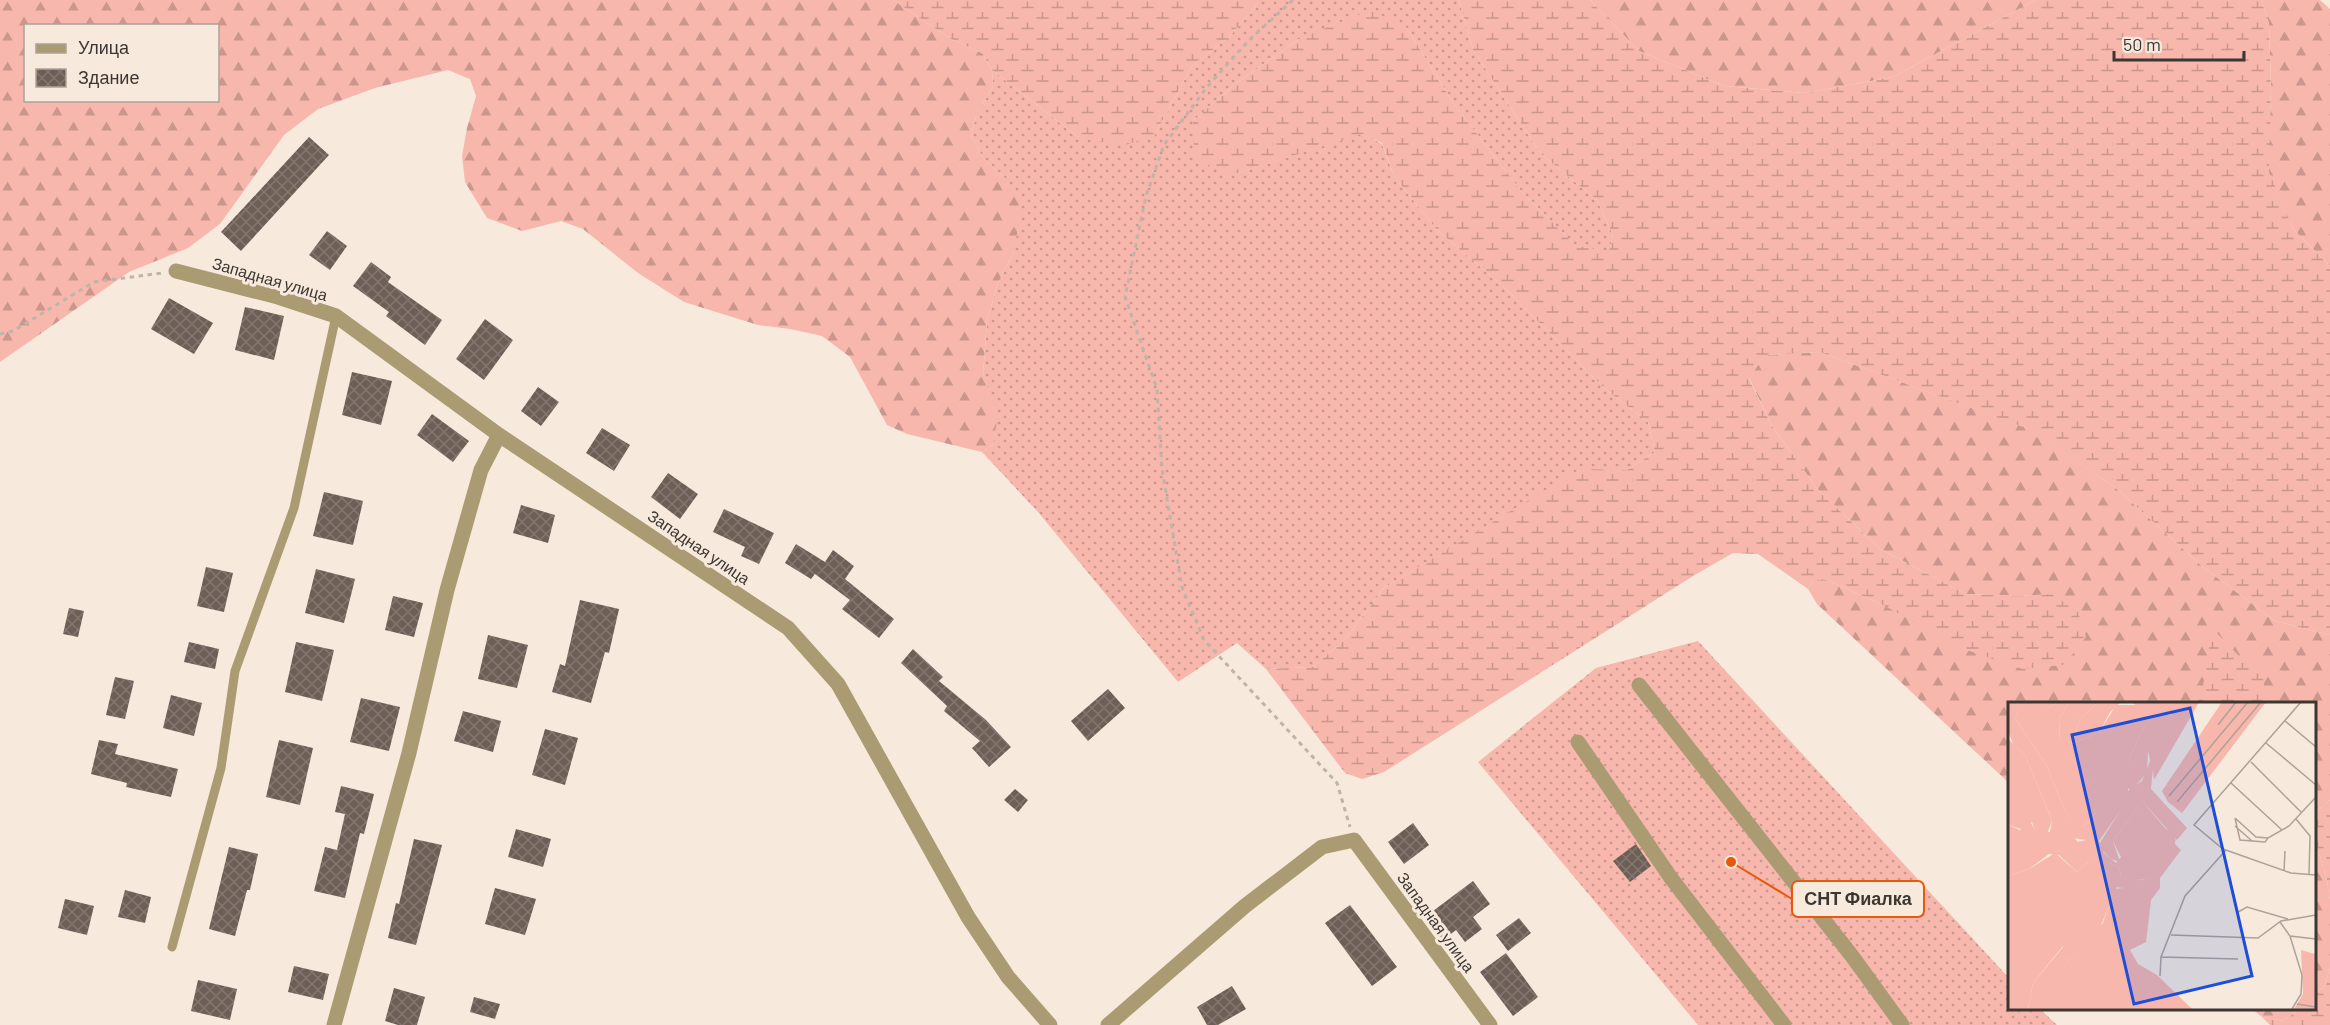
<svg xmlns="http://www.w3.org/2000/svg" width="2330" height="1025" font-family="Barlow,sans-serif">
	<style>
		.grass { fill: url(#grass-dots) }
		.forest { fill: url(#forest-firs); fill-rule: evenodd }
		.wetland { fill: url(#wetland-marsh) }
		.building { fill: url(#building-cross-hatch) }
		.lines { fill: none; stroke-linecap: round; stroke-linejoin: round }
		.path { stroke: #bfb4a9; stroke-width: 3; stroke-dasharray: 4.5 4.5; stroke-linecap: butt }
		.service { stroke: #aa9b73; stroke-width: 9 }
		.minor { stroke: #aa9b73; stroke-width: 15 }
		.labels { text-anchor: middle; stroke-width: 6; stroke-linejoin: round; paint-order: stroke }
		.street-label { font-size: 16px; fill: #3c3732; stroke: #f7eadc }
		.inset-road { fill: none; stroke: #aca298; stroke-width: 1.5 }
		.view { fill: #1d4ed8; fill-opacity: 0.15; stroke: #1d4ed8; stroke-width: 3 }
		.inset-edge { fill: none; stroke: #3c3732; stroke-width: 3 }
		.leader { fill: none; stroke: #e8590c; stroke-width: 2 }
		.callout-dot { fill: #e8590c; stroke: #f7eadc; stroke-width: 2 }
		.callout { fill: #f7eadc; stroke: #e8590c; stroke-width: 2 }
		.callout-label { font-size: 18px; text-anchor: middle; font-weight: bold; fill: #3c3732 }
	</style>
	<defs>
		<pattern id="grass-dots" width="8" height="8" patternUnits="userSpaceOnUse" patternTransform="scale(1.5)"><rect width="8" height="8" fill="#f8b7ac"/><path d="M2 2h.1M6 6h.1" fill="none" stroke="#ca968d" stroke-width="1.8" stroke-linecap="round"/></pattern>
		<pattern id="forest-firs" width="22" height="20" patternUnits="userSpaceOnUse" patternTransform="scale(1.5)"><rect width="22" height="20" fill="#f8b7ac"/><path d="M5 1l3.5 6h-7zM16 11l3.5 6h-7z" fill="#ca968d"/></pattern>
		<pattern id="wetland-marsh" width="20" height="14" patternUnits="userSpaceOnUse" patternTransform="scale(1.5)"><rect width="20" height="14" fill="#f8b7ac"/><path d="M1 5h8M5 5V1M11 12h8M15 12V8" fill="none" stroke="#ca968d"/></pattern>
		<pattern id="building-cross-hatch" width="8" height="8" patternUnits="userSpaceOnUse" patternTransform="scale(1.5)"><rect width="8" height="8" fill="#6d5e56"/><path d="M0 0l8 8M0 8l8-8" fill="none" stroke="#837771"/></pattern>
	</defs>
	<rect width="100%" height="100%" fill="#f7eadc"/>
	<path class="grass" d="M1258,0H1459L1473,50L1541,154L1597,200L1613,235L1609,252L1576,246L1521,191L1454,104L1406,27L1299,39L1234,85L1193,121L1232,175L1362,133L1382,144L1394,176L1436,229L1504,287L1604,388L1648,422L1655,452L1627,470H1580L1384,588L1346,638L1313,667L1266,669L1237,643L1178,682L1038,512L982,452L993,444L997,415L983,374L987,320L998,283L1014,252L1006,179L984,159L971,136L977,113L993,87L992,70L1078,137L1154,136L1192,66L1229,37L1257,5Z
		M1698,641L2009,978V1008L2040,1009L2057,1025H1698L1478,762L1596,668Z"/>
	<path class="forest" d="M0,0H893L951,39L982,53L992,70L993,87L977,113L971,136L984,159L1006,179L1022,202L1014,252L998,283L987,320L983,374L998,415L993,444L982,452L907,434L887,425L850,357L822,336L790,329L758,325L684,302L638,273L583,229L561,221L522,231L487,218L465,182L462,156L467,128L476,96L470,79L448,70L375,88L318,109L284,135L220,224L188,248L129,272L0,362ZM26,26H218V100H26Z
		M1590,0H2036L1893,77L1805,93L1724,86L1639,51Z
		M2262,0H2320L2330,9V266L2293,229L2268,172L2271,87L2269,24Z
		M1820,352L2032,430L2117,489L2203,567L2275,621L2330,635V800L2315,813L2314,837L2327,880L2330,901V968L2325,985L2314,996V704H2009V783L1817,604L1808,589L1814,580H1827L1885,606L2052,594L2017,596L1966,594L1880,549L1818,490L1772,426L1749,378L1764,355Z
		M2252,1009H2300L2283,1021L2262,1017Z"/>
	<path class="wetland" d="M893,0H1258L1257,5L1229,37L1192,66L1154,136L1122,146L1078,137L992,70L982,53L951,39Z
		M1459,0H1590L1639,51L1724,86L1805,93L1893,77L2036,0H2262L2269,24L2271,87L2269,172L2293,229L2330,266V635L2275,621L2203,567L2117,489L2031,430L1820,352L1765,355L1749,379L1772,426L1818,490L1880,549L1966,594L2017,596L2052,594L2078,612L2086,637L2064,665L2022,669L1961,648L1885,606L1827,580H1814L1808,589L1758,554L1733,553L1693,576L1384,772L1362,779L1345,773L1266,669L1313,667L1346,638L1384,588L1580,469L1627,470L1655,452L1648,422L1604,388L1504,287L1436,229L1394,176L1382,143L1362,134L1232,175L1194,159L1193,121L1234,85L1299,39L1370,10L1406,27L1454,104L1521,191L1576,246L1609,251L1613,235L1597,200L1541,154L1473,50Z
		M2212,628L2239,656L2262,664L2265,698L2259,704H2197L2203,686Z
		M2330,800V901L2327,880L2314,837L2315,813Z
		M2330,968V1025H2270L2262,1017L2283,1021L2300,1009L2314,1008V996L2325,985Z"/>
	<path class="building" d="M309,137L329,155L241,251L221,232Z
		M327,231L347,246L330,270L309,255Z
		M371,262L391,277L388,282L442,320L425,345L386,316L389,312L353,286Z
		M169,298L213,323L194,354L151,329Z
		M245,307L284,316L274,360L235,350Z
		M485,319L513,340L484,380L456,359Z
		M352,372L392,381L381,425L342,415Z
		M538,387L559,402L541,426L521,411Z
		M432,414L469,441L453,462L417,435Z
		M602,428L630,445L614,471L586,453Z
		M668,473L698,494L680,519L651,497Z
		M324,492L363,501L353,545L313,536Z
		M521,505L555,515L548,543L513,533Z
		M724,509L774,533L759,564L741,556L745,547L713,532Z
		M796,544L825,562L833,550L854,566L845,579L894,619L879,638L842,609L850,600L815,574L811,579L785,563Z
		M206,567L233,573L224,612L197,606Z
		M316,569L355,579L344,623L305,613Z
		M393,596L423,603L414,637L385,630Z
		M580,600L619,609L609,653L605,652L591,703L552,692L560,664L565,666Z
		M69,608L84,611L78,637L63,634Z
		M488,635L528,645L517,688L478,679Z
		M189,642L219,649L215,669L184,662Z
		M296,642L334,650L322,701L285,692Z
		M913,649L943,677L939,681L986,720L1011,747L989,767L972,748L980,741L944,711L947,706L901,663Z
		M115,677L134,681L125,719L106,715Z
		M1108,689L1125,708L1088,741L1071,721Z
		M171,695L202,703L194,736L163,728Z
		M361,698L400,707L389,751L350,742Z
		M463,711L501,721L493,752L454,741Z
		M545,729L578,738L565,785L532,775Z
		M99,740L118,744L115,754L178,769L171,797L126,787L127,783L91,774Z
		M279,740L313,748L300,805L266,797Z
		M341,786L374,794L364,834L360,833L345,898L314,891L325,847L337,850L345,814L335,812Z
		M1015,789L1028,800L1018,812L1004,800Z
		M1413,823L1429,845L1404,864L1388,842Z
		M516,829L551,839L543,867L508,857Z
		M414,839L442,845L416,945L388,938L396,903L399,904Z
		M1636,844L1651,866L1630,882L1613,861Z
		M229,847L258,854L250,890H247L235,936L209,929Z
		M1473,881L1490,904L1473,917L1482,929L1465,942L1456,930L1443,940L1425,917Z
		M495,888L536,899L525,935L485,924Z
		M125,890L151,897L145,923L118,917Z
		M65,899L94,906L87,935L58,928Z
		M1350,905L1397,967L1372,986L1325,923Z
		M1519,918L1531,933L1508,951L1496,935Z
		M1506,953L1538,997L1513,1016L1480,972Z
		M294,966L329,974L323,1000L288,992Z
		M198,980L237,989L230,1020L191,1011Z
		M1232,986L1246,1009L1218,1025H1207L1197,1007Z
		M394,988L425,997L417,1025H398L385,1021Z
		M474,997L500,1004L495,1019L470,1012Z"/>
	<g class="lines">
		<path class="path" d="M1293,0L1250,39L1207,87L1164,145L1146,196L1125,297L1157,389L1162,469L1182,587L1204,640L1337,783L1350,827
			M0,334L13,331L94,282L162,273"/>
		<path class="service" d="M172,947L221,768L235,671L294,508L336,316"/>
		<path class="minor" d="M176,271L278,297L336,316L499,435L788,628L838,684L968,917L1008,977L1050,1025
			M1639,685L1852,956L1902,1025
			M1578,742L1671,878L1784,1025
			M334,1025L409,753L447,590L481,470L499,435
			M1108,1025L1245,906L1322,847L1354,840L1490,1025"/>
	</g>
	<g class="labels">
		<g class="street-label">
			<text transform="translate(270 279) rotate(16)" y="6">Западная улица</text>
			<text transform="translate(699 547) rotate(34)" y="6">Западная улица</text>
			<text transform="translate(1436 922) rotate(54)" y="6">Западная улица</text>
		</g>
	</g>
	<g transform="translate(2008 702)">
		<rect width="308" height="308" fill="#f7eadc"/>
		<path d="M214,0H258L174,111L160,100L154,89ZM134,99L157,126L168,133L167,142L173,148L152,176L128,178L116,186L107,185L113,174L111,165L97,159L80,160L69,170L51,153L41,152L21,167L0,174V123L12,128L22,119L27,128L42,130L44,119L40,109L70,140L78,138L112,109L91,139L96,151L108,161L113,155L105,139ZM293,248L307,252V307H286L295,292Z" fill="#f8b7ac"/>
		<path d="M50,0H61L51,17L52,40L88,91V111L75,125L68,124L57,109L39,64L7,16L11,8L19,5L39,7ZM91,0H113L102,10L91,31L63,42L72,17ZM122,0H141L161,13L177,7L183,14L146,78L145,68L140,49L139,70L123,90L118,83L121,56L137,23L128,3ZM0,37L17,53L44,119L38,134L28,131L24,120L16,128L0,123ZM0,126L32,141V149L0,166ZM147,176H152V186L143,198L138,240L122,248L130,262L149,273L184,307H20L25,281L56,244L60,259L95,221L106,187L116,186L122,179Z" fill="#f8b7ac"/>
		<path d="M1,0H50L39,7L11,8L7,16L39,64L57,109L68,123L75,125L88,111V91L52,41L51,17L61,0H91L72,17L63,42L91,31L108,3H128L135,9L137,23L121,56L120,89L134,79L142,59L141,46H147L143,87L179,126L169,138L134,99L105,139L112,160L103,157L90,144L112,109L92,131L78,138L64,136L40,109L17,53L5,42L0,29ZM141,0H191L183,14L173,7L158,13ZM47,151L69,170L80,160L93,157L111,165L113,174L91,228L60,259L55,244L25,281L20,307H0V174L21,167Z" fill="#f8b7ac"/>
		<path class="inset-road" d="M293,0L186,123L215,147L283,171L308,173M277,19L308,45M210,23L228,0M258,41L308,83M243,60L293,110M223,81L274,128M161,94L240,0M169,100L253,0M227,116L248,135L260,136L281,124L308,95M227,116L232,138L257,140L260,136M288,117L302,134L301,173M227,124L244,139M276,169L277,149M230,210L239,205L280,217M272,220L282,234L294,273L293,292L284,307M163,233L250,236L273,219L308,213M282,234L308,237M153,255L230,257M152,274L153,255L177,194L218,148M289,302L308,305"/>
		<path class="view" d="M182,6L244,274L126,302L64,33Z"/>
		<rect width="308" height="308" class="inset-edge"/>
	</g>
	<path class="leader" d="M1731 862L1792 899"/>
	<circle class="callout-dot" cx="1731" cy="862" r="6"/>
	<rect class="callout" x="1792" y="881" width="132" height="36" rx="6"/>
	<g class="callout-label">
		<text x="1858" y="905">СНТ Фиалка</text>
	</g>
	<rect x="24" y="24" width="195" height="78" fill="#f7eadc" stroke="#aca298" stroke-width="1.5"/>
	<rect x="36" y="44" width="30" height="9" fill="#aa9b73" stroke="#aca298" stroke-width="1.5"/>
	<text x="78" y="54" font-size="18" fill="#3c3732">Улица</text>
	<rect x="36" y="69" width="30" height="18" fill="url(#building-cross-hatch)" stroke="#aca298" stroke-width="1.5"/>
	<text x="78" y="84" font-size="18" fill="#3c3732">Здание</text>
	<path d="M2114 51v9h130v-9" fill="none" stroke="#3c3732" stroke-width="3"/>
	<text x="2123" y="51" font-size="18" fill="#3c3732" stroke="#f7eadc" stroke-width="4.5" paint-order="stroke">50 m</text>
</svg>
